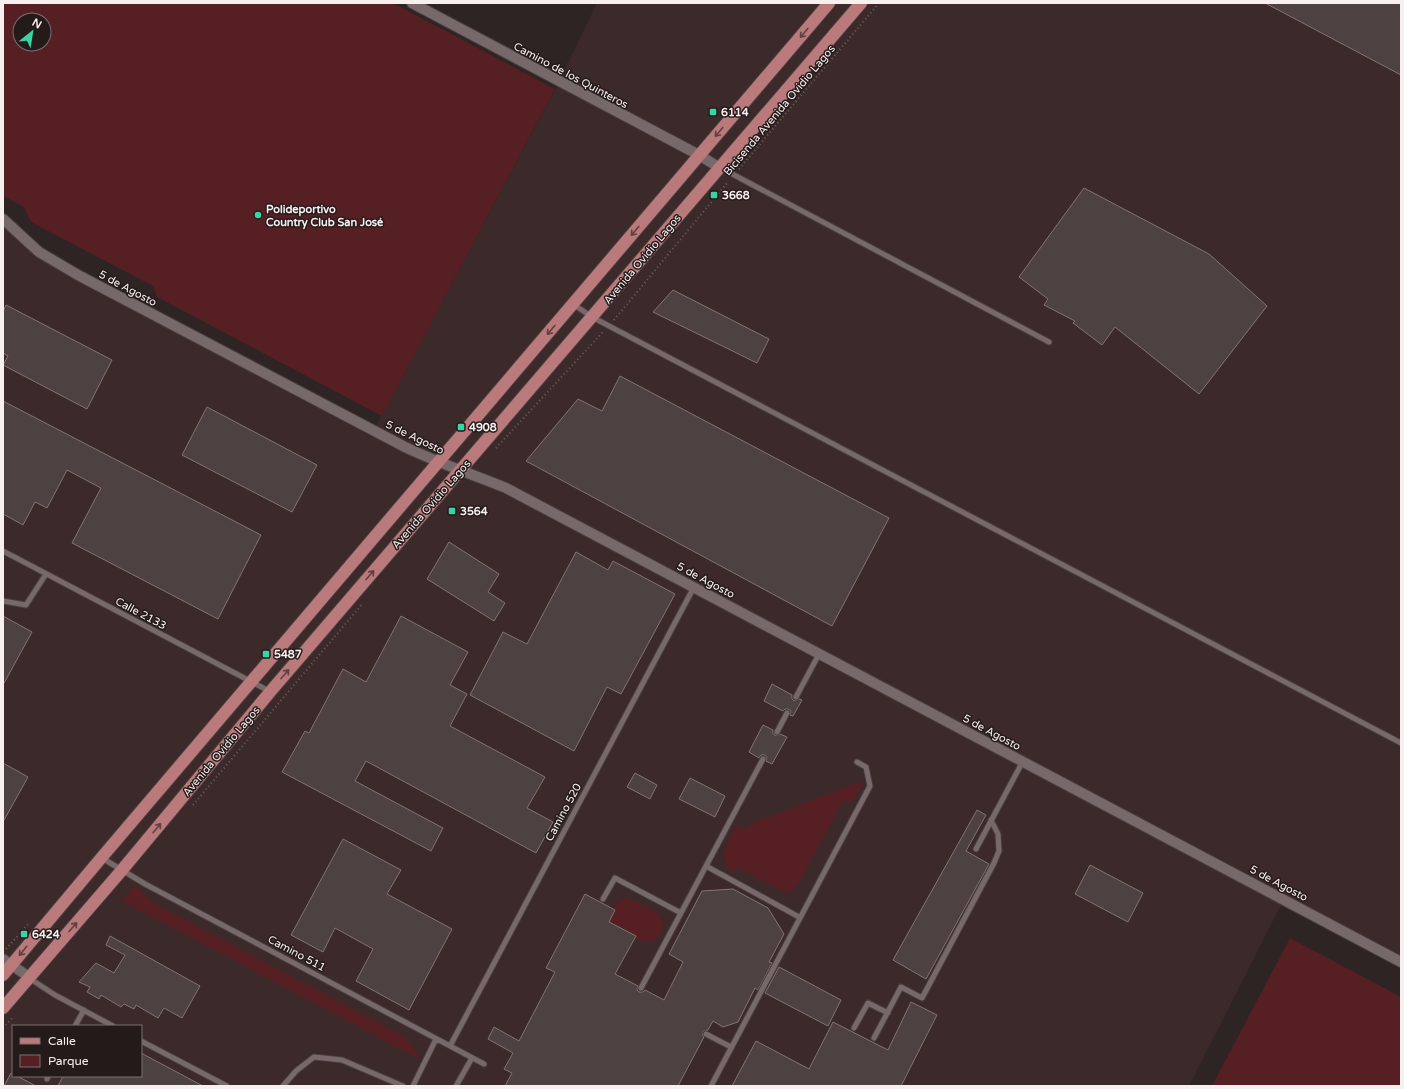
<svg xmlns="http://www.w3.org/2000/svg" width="1404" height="1089" font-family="'Varela Round',sans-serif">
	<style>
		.built { fill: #3c2929; fill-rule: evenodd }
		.green { fill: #561f24; fill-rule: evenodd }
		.building { fill: #4e4141; stroke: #837474 }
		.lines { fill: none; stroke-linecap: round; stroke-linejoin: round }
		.service-casing { stroke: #483f3f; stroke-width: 7 }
		.minor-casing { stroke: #483f3f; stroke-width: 12 }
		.primary-casing { stroke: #483f3f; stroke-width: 14 }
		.path { stroke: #6c6262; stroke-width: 2; stroke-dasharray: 1 3; stroke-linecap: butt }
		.service { stroke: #776969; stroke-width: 5 }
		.minor { stroke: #776969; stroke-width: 10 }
		.primary { stroke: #ba797b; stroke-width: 12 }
		.oneway { stroke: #614041 }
		.poi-dot { fill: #39d4a5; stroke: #251a1a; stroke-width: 1.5 }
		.labels { text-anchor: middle; stroke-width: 3; stroke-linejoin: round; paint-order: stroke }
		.street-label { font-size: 11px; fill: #f8f0ef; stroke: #251a1a }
		.poi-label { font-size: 11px; font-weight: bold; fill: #f8f0ef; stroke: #251a1a; text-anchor: start }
	</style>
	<rect width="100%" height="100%" fill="#2f2424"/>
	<path class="built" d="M597,3H1401V962L1284,899L1189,1086H3V219L39,252L374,430L559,82ZM13,1026H141V1076H13Z"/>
	<path class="green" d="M3,3H393L555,89L382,416L157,297L153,286L31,222L24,207L3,196ZM20,20H44V44H20Z
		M860,782L863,784L852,803L844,799L800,881L793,890L790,893L782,891L737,867L734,873C715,860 728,840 737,825L746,830L750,824Z
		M135,885L152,902L404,1036C411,1043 417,1050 419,1059L122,901Z
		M625,898C633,899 639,903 645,906C663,915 671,925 654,941L644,942L635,938L636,936L609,922L615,910L613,909C616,903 619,901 625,898Z
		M1290,938L1401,997V1086H1212Z"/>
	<path class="building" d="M1265,3H1401V75Z
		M1084,188L1209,254L1267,306L1199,394L1115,327L1102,345L1073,323L1075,321L1044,305L1048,299L1019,277Z
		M673,290L769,339L757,363L653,312Z
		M6,305L112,360L87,409L3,365L8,356L3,353V312Z
		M620,376L889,518L832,626L526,461L578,399L602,411Z
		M3,401L261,535L218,619L72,543L101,488L67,470L47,508L35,502L23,525L3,514Z
		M207,407L317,465L292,512L182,455Z
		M449,542L499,574L488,592L505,603L494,621L427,579Z
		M576,552L608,570L613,561L675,594L621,694L607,687L574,751L470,695L503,632L527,644Z
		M3,616L32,632L3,685Z
		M401,616L468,652L450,685L467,694L450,726L545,777L527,808L553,822L536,853L366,761L355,781L443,828L431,851L282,772L305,731L309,733L343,669L366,682Z
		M772,684L792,695V699L794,701L799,699L802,700L793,716L790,715L791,711L788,709H785L783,711L764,701Z
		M763,725L773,730V734L776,736L780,734L787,737L772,764L766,761L767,758L765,755H761L759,758L749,752Z
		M3,763L28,777L3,822Z
		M635,773L657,785L650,799L627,787Z
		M690,778L725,796L715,817L679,799Z
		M977,810L986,815L966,851L989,864L926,979L893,960Z
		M343,839L401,870L387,894L452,929L409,1010L356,981L373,949L335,928L323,952L291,935Z
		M1090,865L1143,893L1128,922L1075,894Z
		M733,889L768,908L784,934L769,962L772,963L758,990L755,988L738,1022L723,1027L713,1021L708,1030L704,1031L702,1035L704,1037L678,1086H505L512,1073L504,1069L513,1053L488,1039L494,1027L519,1041L555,972L546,968L585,894L615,910L609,922L636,936L615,974L638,986L637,990L639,992H643L645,990L664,1000L683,962L669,954L702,891Z
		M110,936L200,986L182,1018L164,1008L158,1018L136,1005L134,1009L124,1004L121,1007L101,995L99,999L87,992L90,987L79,982L96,963L114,973L125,955L106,945Z
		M779,967L841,1000L828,1026L765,993Z
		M911,1002L937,1015L901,1086H732L756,1041L809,1069L833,1022L888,1050Z
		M141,1053L203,1086H58L63,1076H141Z
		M11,1073L13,1074V1076H17L36,1086H4Z"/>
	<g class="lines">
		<defs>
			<path id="service" d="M721,168L1049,342
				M573,304L592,317L1401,743
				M3,551L269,691
				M3,601L26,605L46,574
				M796,697L819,654
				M777,732L787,713
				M976,849L1023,761
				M102,858L145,884L484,1064
				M706,866L799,917
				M603,899L615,878L681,913
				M29,978L55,995L113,1026
				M641,988L763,759
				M75,1026L84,1010
				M854,1028L868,1003L888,1013
				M706,1034L731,1047
				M874,1038L901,987L922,998L994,863L999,851L998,834L991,820
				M141,1041L227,1086
				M450,1046L694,587
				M47,1079L48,1076
				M283,1086L296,1071L314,1057L342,1060L403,1086
				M413,1086L436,1039
				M456,1086L472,1058
				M711,1086L870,786L866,767L857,762"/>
			<path id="minor" d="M412,3L699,155L720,168
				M3,219L39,252L78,275L405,447C438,463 472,474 506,488L1401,962
				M3,959L29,977"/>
			<path id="primary" d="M3,975L102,857L829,3
				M3,1008L122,870L270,692L861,3"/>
		</defs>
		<use href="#service" class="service-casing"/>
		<use href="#minor" class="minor-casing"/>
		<use href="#primary" class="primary-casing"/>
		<path class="path" d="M739,169L879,3
			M614,320L728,182
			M496,448L603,332
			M193,805L363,603
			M6,949L30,922
			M3,1028L13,1017"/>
		<use href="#service" class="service"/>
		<use href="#minor" class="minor"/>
		<use href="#primary" class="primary"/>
	</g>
	<defs><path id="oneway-shaft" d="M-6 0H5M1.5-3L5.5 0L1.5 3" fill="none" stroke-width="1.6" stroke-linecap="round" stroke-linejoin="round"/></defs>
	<g class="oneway">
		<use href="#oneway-shaft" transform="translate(804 33) rotate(130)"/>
		<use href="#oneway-shaft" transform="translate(719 132) rotate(130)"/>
		<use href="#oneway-shaft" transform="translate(635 231) rotate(130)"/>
		<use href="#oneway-shaft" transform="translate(551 330) rotate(130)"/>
		<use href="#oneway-shaft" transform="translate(370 575) rotate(-49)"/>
		<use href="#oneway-shaft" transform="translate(285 674) rotate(-49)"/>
		<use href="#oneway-shaft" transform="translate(157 828) rotate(-50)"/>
		<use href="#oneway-shaft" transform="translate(73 927) rotate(-49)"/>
		<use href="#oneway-shaft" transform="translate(23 951) rotate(129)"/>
	</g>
	<g class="poi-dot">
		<rect x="709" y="108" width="8" height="8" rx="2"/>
		<rect x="710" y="191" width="8" height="8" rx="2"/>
		<circle cx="258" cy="215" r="4"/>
		<rect x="457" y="423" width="8" height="8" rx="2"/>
		<rect x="448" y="507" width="8" height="8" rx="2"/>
		<rect x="262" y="650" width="8" height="8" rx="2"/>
		<rect x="20" y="930" width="8" height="8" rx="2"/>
	</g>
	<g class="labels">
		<g class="street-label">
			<text transform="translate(571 75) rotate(28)" y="4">Camino de los Quinteros</text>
			<text transform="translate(779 110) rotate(-50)" y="4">Bicisenda Avenida Ovidio Lagos</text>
			<text transform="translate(642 259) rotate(-50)" y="4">Avenida Ovidio Lagos</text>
			<text transform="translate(128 288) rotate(28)" y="4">5 de Agosto</text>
			<text transform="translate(415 437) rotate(26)" y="4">5 de Agosto</text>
			<text transform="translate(431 504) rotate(-49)" y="4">Avenida Ovidio Lagos</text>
			<text transform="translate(706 580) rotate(28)" y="4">5 de Agosto</text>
			<text transform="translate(141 613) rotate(28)" y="4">Calle 2133</text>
			<text transform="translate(992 732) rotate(28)" y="4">5 de Agosto</text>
			<text transform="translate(221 751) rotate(-50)" y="4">Avenida Ovidio Lagos</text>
			<text transform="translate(563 812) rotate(-62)" y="4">Camino 520</text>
			<text transform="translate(1279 883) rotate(28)" y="4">5 de Agosto</text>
			<text transform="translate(297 953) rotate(28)" y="4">Camino 511</text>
		</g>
		<g class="poi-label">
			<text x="721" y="116">6114</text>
			<text x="722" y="199">3668</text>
			<text x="266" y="213">Polideportivo<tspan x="266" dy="13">Country Club San José</tspan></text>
			<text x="469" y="431">4908</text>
			<text x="460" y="515">3564</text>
			<text x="274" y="658">5487</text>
			<text x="32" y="938">6424</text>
		</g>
	</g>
	<rect width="1404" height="1089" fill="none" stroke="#f8f0ef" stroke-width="8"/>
	<rect x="12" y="1025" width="130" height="52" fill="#251a1a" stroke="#79706f"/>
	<rect x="20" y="1038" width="20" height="6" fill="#ba797b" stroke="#79706f"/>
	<text x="48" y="1045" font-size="12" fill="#f8f0ef">Calle</text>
	<rect x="20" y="1055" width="20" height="12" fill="#561f24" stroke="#79706f"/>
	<text x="48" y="1065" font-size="12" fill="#f8f0ef">Parque</text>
	<g transform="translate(32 32) rotate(30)"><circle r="19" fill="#251a1a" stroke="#79706f"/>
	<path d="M0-3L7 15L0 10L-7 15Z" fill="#39d4a5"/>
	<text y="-6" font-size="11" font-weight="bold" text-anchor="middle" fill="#f8f0ef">N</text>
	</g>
</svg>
